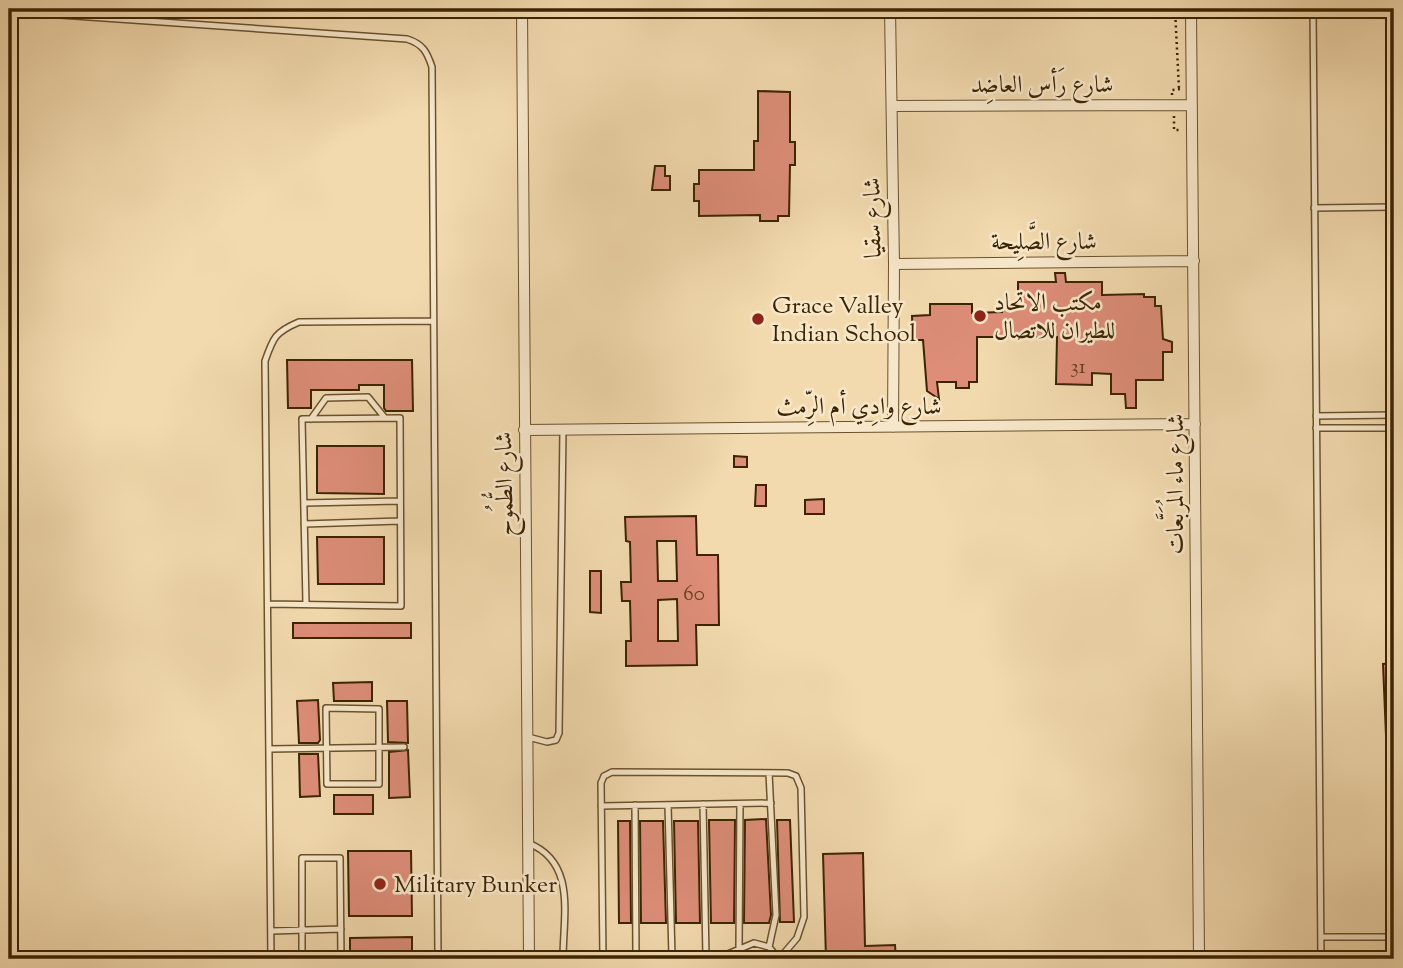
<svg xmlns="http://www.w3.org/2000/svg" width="1403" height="968" font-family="'Sorts Mill Goudy',Amiri,serif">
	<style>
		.building { fill: #dd8d78; stroke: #3c2402; stroke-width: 2; fill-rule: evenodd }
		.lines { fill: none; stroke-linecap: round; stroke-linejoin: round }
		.service-casing { stroke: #6a522d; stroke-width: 8 }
		.minor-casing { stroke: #6a522d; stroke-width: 12 }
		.path { stroke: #3c2402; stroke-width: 2.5; stroke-dasharray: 2 3.5; stroke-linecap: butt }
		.service { stroke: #f7e7ca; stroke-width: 5 }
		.minor { stroke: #f7e7ca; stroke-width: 10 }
		.poi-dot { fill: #8f2418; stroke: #f7e7ca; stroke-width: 2.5 }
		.labels { text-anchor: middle; stroke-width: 5; stroke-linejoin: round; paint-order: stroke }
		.number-label { font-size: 21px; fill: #643e20 }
		.street-label { font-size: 24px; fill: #3c2402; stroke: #f7e7ca }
		.poi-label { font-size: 24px; fill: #3c2402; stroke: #f7e7ca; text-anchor: start }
	</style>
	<rect width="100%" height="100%" fill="#f2daae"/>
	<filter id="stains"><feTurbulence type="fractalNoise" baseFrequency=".00286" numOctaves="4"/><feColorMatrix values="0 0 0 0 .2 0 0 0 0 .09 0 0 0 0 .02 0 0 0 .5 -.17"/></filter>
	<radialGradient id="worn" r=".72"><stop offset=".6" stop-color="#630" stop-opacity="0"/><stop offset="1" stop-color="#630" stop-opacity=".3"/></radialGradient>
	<path class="building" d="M758,91L790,92V142H795V165H790L789,216H778V221H760V215L699,216V201H694V184H699V170H754V141H758Z
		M655,166H665V176H670V190H652Z
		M1055,273H1065L1066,282H1102V295L1144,294V297H1155V306H1161L1163,339L1172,342V352H1163V380H1136V408H1126L1125,394H1111V374L1092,373V385L1056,384L1057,337H977V382H969V388H956V382H937L939,399L927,391L923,340H913L912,316L930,315V304H972V313L1002,312V305H1018V282H1056Z
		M287,360H412L413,411H386L384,408V385H359V390H311V408H288Z
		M317,446H384V494L317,493Z
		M734,456L747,457V467H734Z
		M756,485H766V506H755Z
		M824,499V514H805V500Z
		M696,516L697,555H718L719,625H696L697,665L626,666V641H631L630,601H622L621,582H631L630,542L626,541L625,517ZM657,541H676L677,581H658ZM677,599L678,641H658V600Z
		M317,537H384V584H318Z
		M590,571H601V613L590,612Z
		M293,623H411V638H293Z
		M1394,663V736H1386L1383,664Z
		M372,682V701H334L333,683Z
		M318,700L320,740L318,743H299L297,701Z
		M387,701H407L408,743L388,742Z
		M408,750L410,797L389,798V752Z
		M299,754H318L320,796L300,797Z
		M334,795H373V814H334Z
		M766,819L771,915L769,923H744L745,820Z
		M709,820H735L734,923H711Z
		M777,820H790L794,922H780Z
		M618,821H630L631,923H619Z
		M640,821H663L666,923H641Z
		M674,821H698L700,923H676Z
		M348,851H411L412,916H349Z
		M863,853L865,946L895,945L896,959H826L823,854Z
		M412,937V959H350V938Z"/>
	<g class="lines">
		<defs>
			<path id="service" d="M23,9L31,13L407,39C423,44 427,52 432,67L438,959
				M1313,9L1321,959
				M1314,208L1394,207
				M1316,416L1394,415
				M311,419L326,398L368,397L385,418
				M1316,428H1394
				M304,503L400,501
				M304,524L400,521
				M268,604L401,606L400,418L302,419L306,604
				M326,708L379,709V784H327Z
				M528,737L547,742L556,740L559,733L563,430
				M269,749L404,747
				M703,804L706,957
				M635,805L636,957
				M668,805L672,957
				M601,806L771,803
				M528,843C577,862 563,916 563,959
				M271,931L341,929
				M1321,937H1394
				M769,947L776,915L769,773
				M739,948L740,804
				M563,958L723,956L754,943L769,947L779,959
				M603,958L601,783L604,776L612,772L788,773L796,776L801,788L804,917L797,938L779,959
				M271,959L265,361C273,338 275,332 299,322L433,321
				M302,959V858H340L341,959"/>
			<path id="minor" d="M522,9L529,959
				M890,9L894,264L893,427
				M1191,9L1199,959
				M892,106L1192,105
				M894,264L1194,261
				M524,430L1195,424"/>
		</defs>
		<use href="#service" class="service-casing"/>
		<use href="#minor" class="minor-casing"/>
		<path class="path" d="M1175,9L1179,89
			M1172,95V90L1181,89
			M1174,116V130H1182"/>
		<use href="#service" class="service"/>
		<use href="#minor" class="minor"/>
	</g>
	<g class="poi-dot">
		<circle cx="980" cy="316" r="7"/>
		<circle cx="758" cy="319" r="7"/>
		<circle cx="380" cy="884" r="7"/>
	</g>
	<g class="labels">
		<g class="number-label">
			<text x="1078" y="373">31</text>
			<text x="694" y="600">60</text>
		</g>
		<g class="street-label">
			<text x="1042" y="92">شارع رَأس العاضِد</text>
			<text transform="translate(872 218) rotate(-91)" y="8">شارع سقيا</text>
			<text x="1044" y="249">شارع الصَّلِيحة</text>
			<text x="859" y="414">شارع وادِي أم الرِّمث</text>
			<text transform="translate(504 484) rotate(-91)" y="8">شارع الطُّمُوح</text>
			<text transform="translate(1175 484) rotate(-90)" y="8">شارع ماء المُرَبَّعات</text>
		</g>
		<g class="poi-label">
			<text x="994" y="310">مكتب الاتحاد<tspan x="994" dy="28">للطيران للاتصال</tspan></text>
			<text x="772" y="313">Grace Valley<tspan x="772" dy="28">Indian School</tspan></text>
			<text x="394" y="892">Military Bunker</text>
		</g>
	</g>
	<rect width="1403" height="968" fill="none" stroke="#f2daae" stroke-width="35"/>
	<rect x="10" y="10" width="1382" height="947" fill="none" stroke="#3c2402" stroke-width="3.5"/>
	<rect x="18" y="18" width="1368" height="933" fill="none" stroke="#3c2402" stroke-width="2"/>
	<rect width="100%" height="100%" filter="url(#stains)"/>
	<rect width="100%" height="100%" fill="url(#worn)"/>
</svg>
